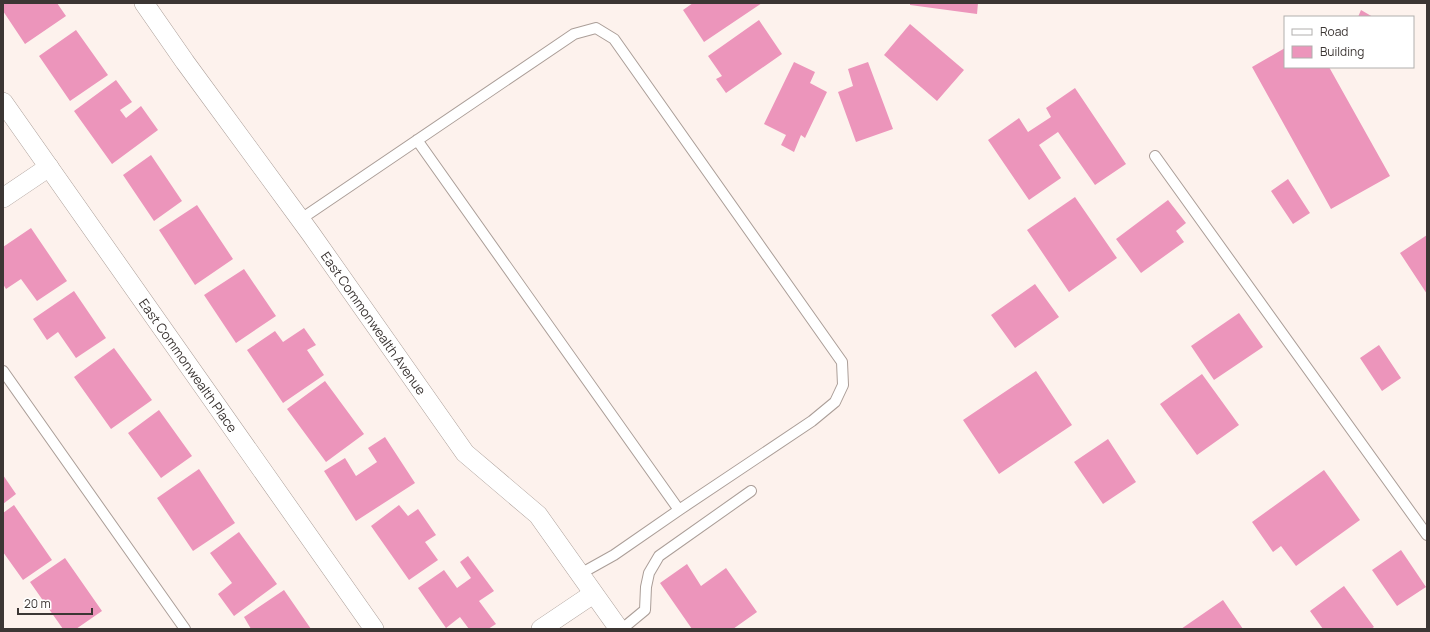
<svg xmlns="http://www.w3.org/2000/svg" width="1430" height="632" font-family="Manrope,sans-serif">
<style>
.building{fill:#ec95bb}
.lines{fill:none;stroke-linecap:round;stroke-linejoin:round}
.service-casing{stroke:#ab9e98;stroke-width:12}
.minor-casing{stroke:#ab9e98;stroke-width:20}
.service{stroke:#fff;stroke-width:10}
.minor{stroke:#fff;stroke-width:19}
.labels{text-anchor:middle;stroke-width:4;stroke-linejoin:round;paint-order:stroke}
.street-label{font-size:13px;fill:#3c3634;stroke:#fff}
</style>
<rect width="100%" height="100%" fill="#fdf2ed"/>
<path class="building" d="M3 3H57L66 16 25 44 3 11Z
M693 3H762L704 42 683 10Z
M910 3H978L977 14 910 5Z
M1361 10 1373 17H1358Z
M759 20 782 54 726 93 716 79 722 76 708 56Z
M910 24 964 70 937 101 884 55Z
M76 30 108 75 70 101 39 56Z
M1285 48V67H1329L1390 176 1331 209 1252 67Z
M794 62 815 72 810 83 827 92 805 138 801 135 794 152 781 145 786 135 764 124Z
M868 62 893 129 856 142 838 92 853 86 848 69Z
M116 80 132 102 120 110 126 118 141 106 158 130 112 164 74 111Z
M1075 88 1126 164 1095 185 1058 132 1039 145 1061 178 1029 200 988 140 1019 118 1028 132 1051 117 1046 108Z
M151 155 182 201 154 221 123 175Z
M1288 179 1310 213 1293 224 1271 191Z
M1075 197 1117 258 1069 292 1027 230Z
M1168 200 1186 223 1176 231 1184 242 1141 273 1116 239Z
M197 205 233 259 195 285 159 230Z
M31 228 67 281 37 301 21 279 6 289 3 284V247Z
M1427 235V294L1400 253Z
M244 269 276 316 236 343 204 295Z
M1035 284 1059 317 1015 348 991 315Z
M74 291 106 338 76 358 58 332 47 340 33 319Z
M1239 313 1263 347 1214 380 1191 346Z
M304 328 316 345 307 350 324 375 283 403 247 350 275 331 283 342Z
M1379 345 1401 378 1382 391 1360 358Z
M114 348 152 400 111 429 74 377Z
M1036 371 1072 425 999 474 963 420Z
M1202 374 1239 425 1197 455 1160 404Z
M325 381 364 434 326 462 287 409Z
M159 410 192 456 161 478 128 433Z
M385 437 415 483 356 521 324 471 345 458 356 476 377 462 368 448Z
M1108 439 1136 482 1103 504 1074 462Z
M199 469 235 523 193 551 157 498Z
M1324 470 1360 520 1296 566 1281 546 1273 552 1252 522Z
M3 475 16 494 3 504Z
M14 505 52 560 23 580 3 552V513Z
M399 505 408 516 418 509 436 535 425 542 438 560 409 580 371 526Z
M239 532 277 584 234 616 218 594 232 583 210 553Z
M1401 550 1426 587 1397 606 1372 570Z
M468 556 494 591 479 601 496 624 488 629H469L460 617 446 628 418 588 444 570 457 588 471 578 460 562Z
M65 558 102 611 76 629H63L30 582Z
M687 564 701 586 726 568 757 612 733 629H692L660 583Z
M1344 586 1374 627 1371 629H1323L1310 611Z
M284 590 311 629H251L244 617Z
M1223 600 1243 629H1181Z"/>
<g class="lines">
<defs>
<path id="service" d="M417 140 679 510
M1155 156 1427 535
M301 219 574 34 596 28 614 39 842 362 843 385 835 402 812 421 679 510 614 555 580 574
M3 371 185 629
M622 629 645 610 646 587 649 573 659 556 751 491"/>
<g id="minor">
<path id="s1" d="M144 3 185 62 311 234 465 453 538 515 619 629"/>
<path id="s2" d="M3 102 374 629"/>
<path d="M3 198 49 167"/>
<path d="M541 629 593 594"/>
</g>
</defs>
<use href="#service" class="service-casing"/>
<use href="#minor" class="minor-casing"/>
<use href="#service" class="service"/>
<use href="#minor" class="minor"/>
</g>
<g class="labels">
<g class="street-label">
<text dy="5" stroke="none"><textPath href="#s1" startOffset="394">East Commonwealth Avenue</textPath></text>
<text dy="5" stroke="none"><textPath href="#s2" startOffset="322">East Commonwealth Place</textPath></text>
</g>
</g>
<rect width="1430" height="632" fill="none" stroke="#3c3634" stroke-width="8"/>
<rect x="1284" y="16" width="130" height="52" fill="#ffffff" stroke="#b1afae"/>
<rect x="1292" y="29" width="20" height="6" fill="#ffffff" stroke="#b1afae"/>
<text x="1320" y="36" font-size="12" fill="#3c3634">Road</text>
<rect x="1292" y="46" width="20" height="12" fill="#ec95bb" stroke="#b1afae"/>
<text x="1320" y="56" font-size="12" fill="#3c3634">Building</text>
<path d="M18 608v6h74v-6" fill="none" stroke="#3c3634" stroke-width="2"/>
<text x="24" y="608" font-size="12" fill="#3c3634" stroke="#ffffff" stroke-width="3" paint-order="stroke">20 m</text>
</svg>
